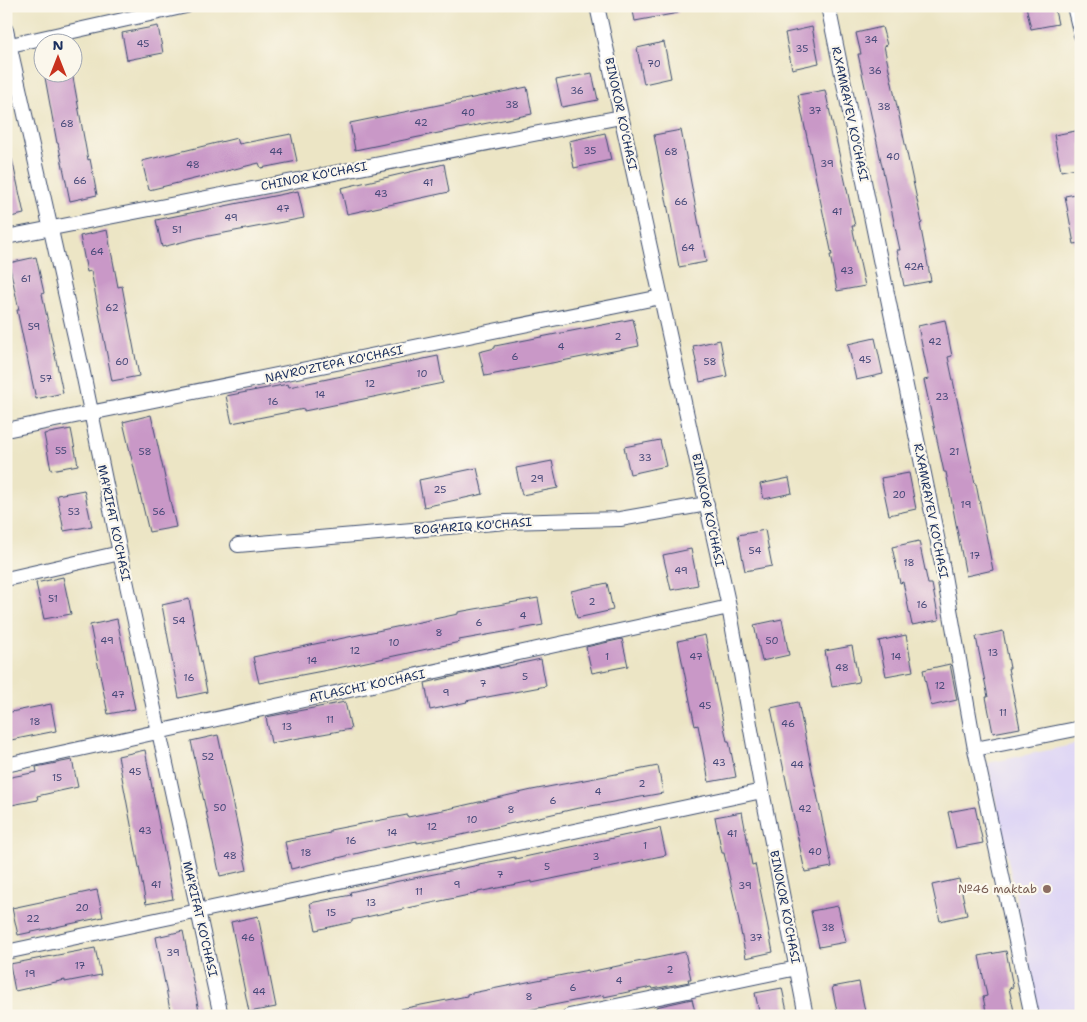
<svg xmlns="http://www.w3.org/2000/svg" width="1087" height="1022" font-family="'Shantell Sans',sans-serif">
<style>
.built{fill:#ded5f5}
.building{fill:#c998c7}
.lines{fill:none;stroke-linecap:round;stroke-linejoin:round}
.minor-casing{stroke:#3a4a6d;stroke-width:16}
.minor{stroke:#fff;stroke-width:14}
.education-dot{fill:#8d6e63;stroke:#fbf7ec;stroke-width:2}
.labels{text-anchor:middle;stroke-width:4.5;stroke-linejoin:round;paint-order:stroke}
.number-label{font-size:10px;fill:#464978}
.street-label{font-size:12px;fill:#1b2f5e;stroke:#fbf7ec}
.education-label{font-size:12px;fill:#785e54;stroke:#fbf7ec;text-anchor:end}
</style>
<rect width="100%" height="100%" fill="#fbf7ec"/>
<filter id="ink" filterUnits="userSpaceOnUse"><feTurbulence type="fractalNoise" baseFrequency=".02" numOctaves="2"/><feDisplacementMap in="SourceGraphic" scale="10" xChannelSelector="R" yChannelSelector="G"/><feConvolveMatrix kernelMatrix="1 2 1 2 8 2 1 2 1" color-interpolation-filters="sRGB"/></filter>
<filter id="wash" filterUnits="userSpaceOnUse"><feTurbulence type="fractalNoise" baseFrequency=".0096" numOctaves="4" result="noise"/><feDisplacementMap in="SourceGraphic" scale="20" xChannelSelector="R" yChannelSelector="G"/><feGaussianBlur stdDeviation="1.12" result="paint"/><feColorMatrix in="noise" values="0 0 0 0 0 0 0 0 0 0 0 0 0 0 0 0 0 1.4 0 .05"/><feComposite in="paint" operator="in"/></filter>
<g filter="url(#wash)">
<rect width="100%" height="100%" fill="#ece5c5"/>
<path class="built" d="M1081 743V1016H1040L988 763Z"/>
<g id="blocks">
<path class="building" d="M632 6H678V13L635 21Z
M1026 6H1054L1058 24 1031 29Z
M158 26 163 53 127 60 122 33Z
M812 27 819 63 792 69 785 33Z
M882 27 887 45 884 46 922 223 920 224 931 281 904 286 897 250H900L858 54H861L856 33Z
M664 42 671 78 644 84 637 48Z
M44 72H72L88 160 90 159 97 195 70 201 58 143H57Z
M592 73 598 100 562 107 556 80Z
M527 87 532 114 355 150 350 123Z
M825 90 855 226H852L865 286 837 291 830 255H832L798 95Z
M681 130 706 262 679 267 654 135Z
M1081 130V167L1061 171 1054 135Z
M605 133 611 160 574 168 569 141Z
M291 134 297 161 261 168 259 163 149 190 142 161 237 138 239 144Z
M12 159 24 214 6 218V160Z
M444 164 449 192 347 214 341 188Z
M298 191 304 218 198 238 162 247 156 220Z
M1081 193V243L1074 244 1065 196Z
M107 230 118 287 122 286 139 376 112 381 91 271 87 272 80 236Z
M36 257 44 293 42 294 63 393 36 399 17 310H19L9 263Z
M633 319 639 346 485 376 479 352 495 348V346Z
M945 320 952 356 948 357 975 484H976L993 570 966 576 946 472H944L924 380 929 379 918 326Z
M875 338 883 374 856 380 848 344Z
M720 340 727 376 700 382 693 346Z
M438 356 443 383 304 411V409L232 423 226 396 288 384 289 387Z
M151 415 176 527 149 532 123 422Z
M71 429 78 465 51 470 44 434Z
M660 440 666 466 630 474 624 447Z
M552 461 558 488 522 495 516 468Z
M477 468 483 494 424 507 419 480Z
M909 473 916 509 889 515 881 478Z
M789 478 792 493 764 499 760 484Z
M84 490 92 526 64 531 57 495Z
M765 530 772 566 745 571 738 535Z
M919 541 928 584H932L939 620 912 625 903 582 900 583 892 547Z
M691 549 698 585 671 590 663 555Z
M63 577 71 614 44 619 36 583Z
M607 583 613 610 577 618 571 591Z
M538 598 543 625 459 640 460 642 333 669 259 683 253 657 458 614V612Z
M189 599 207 692 179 698 162 605Z
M117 619 135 709 108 714 90 625Z
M782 619 789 655 762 661 754 625Z
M1003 631 1010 668H1008L1020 728 993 733 986 697H988L976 637Z
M705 635 727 741H729L736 777 709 782 698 725 695 726 678 641Z
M906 635 913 671 886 676 879 641Z
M622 639 628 666 592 673 586 647Z
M852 646 859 682 832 687 825 651Z
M541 659 546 686 466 701 467 702 430 710 425 683 499 666V668Z
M950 664 957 700 931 706 923 670Z
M345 702 351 729 271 743 266 717Z
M798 702 832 867 805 872 771 708Z
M51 704 56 731 6 741V713Z
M218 735 247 870 220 876 191 741Z
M145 750 173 899 146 904 118 756Z
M72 760 78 787 37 796 38 800 6 806V778L37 772 36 767Z
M658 766 663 793 574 809 457 836 417 843V841L376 849 291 869 285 842 330 833V830L407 815 408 817 448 809 532 790Z
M975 807 983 843 956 848 948 812Z
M742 812 752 865 755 864 773 952 746 958 736 906 724 853H722L715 817Z
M660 828 666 855 532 883V881L478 892V893L352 920V922L316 930 310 903 351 895 350 892 399 881 479 865V864L515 857V859Z
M959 879 967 915 940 921 932 885Z
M97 890 103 917 18 935 12 908Z
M838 906 846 942 819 947 811 911Z
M258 916 276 1007 249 1012 231 922Z
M183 931 190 967 200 1016H171L167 994 156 937Z
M95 948 101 975 65 982V980L15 991 10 964Z
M1006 951 1013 987 1009 988 1015 1016H987L983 997 987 996 979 956Z
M685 952 691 979H688L689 982 653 989 652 987 604 997V995L498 1016H402L401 1009 467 996V994L588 970 589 972Z
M859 982 866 1016H838L832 987Z
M782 988 788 1016H760L755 993Z
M692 999 696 1016H658L656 1007Z"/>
</g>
</g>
<g filter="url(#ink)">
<use href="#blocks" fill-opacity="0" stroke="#3a4a6d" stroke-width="1"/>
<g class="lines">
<defs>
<path id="minor" d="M597 6 729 607 762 791 806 1016
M828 6 938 542 975 749 1032 1016
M1074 6 1081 35
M6 30 82 368 120 553 221 1016
M6 46 186 6
M6 237 621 117
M6 430 661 297
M238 545 506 522 620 519 707 504
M6 579 120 553
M975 749 1081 728
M6 765 729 607
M6 952 762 791
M569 1016 797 968"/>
</defs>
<use href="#minor" class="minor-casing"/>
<use href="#minor" class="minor"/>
</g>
</g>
<circle class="education-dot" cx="1047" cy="889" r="5"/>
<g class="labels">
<g class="number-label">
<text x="871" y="43">34</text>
<text x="143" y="47">45</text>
<text x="802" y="52">35</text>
<text x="654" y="67">70</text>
<text x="875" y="74">36</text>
<text x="577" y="94">36</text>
<text x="512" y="108">38</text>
<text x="884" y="110">38</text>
<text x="815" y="114">37</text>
<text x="468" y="116">40</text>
<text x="421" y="126">42</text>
<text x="67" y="127">68</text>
<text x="590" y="154">35</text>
<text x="276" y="155">44</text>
<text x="671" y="155">68</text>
<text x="893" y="160">40</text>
<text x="827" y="167">39</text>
<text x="193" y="168">48</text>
<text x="80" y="184">66</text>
<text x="428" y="186">41</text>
<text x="381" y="197">43</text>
<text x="681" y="205">66</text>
<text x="283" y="212">47</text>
<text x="837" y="215">41</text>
<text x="231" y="221">49</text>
<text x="177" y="233">51</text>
<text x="688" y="251">64</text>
<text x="97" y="255">64</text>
<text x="914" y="270">42A</text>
<text x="847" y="274">43</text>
<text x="26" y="282">61</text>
<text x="112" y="311">62</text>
<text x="34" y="330">59</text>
<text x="618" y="340">2</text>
<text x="935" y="345">42</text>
<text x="561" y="350">4</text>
<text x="515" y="360">6</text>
<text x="865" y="363">45</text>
<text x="122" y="365">60</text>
<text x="710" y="365">58</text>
<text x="422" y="377">10</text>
<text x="46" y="382">57</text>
<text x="370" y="387">12</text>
<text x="320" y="398">14</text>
<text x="942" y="400">23</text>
<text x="273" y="405">16</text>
<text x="61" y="454">55</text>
<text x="145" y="455">58</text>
<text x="954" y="455">21</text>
<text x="645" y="461">33</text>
<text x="537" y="482">29</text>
<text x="440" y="493">25</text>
<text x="899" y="498">20</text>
<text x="966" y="508">19</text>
<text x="74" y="515">53</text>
<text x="159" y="515">56</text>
<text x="755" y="554">54</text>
<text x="975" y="559">17</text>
<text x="909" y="566">18</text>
<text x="681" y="574">49</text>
<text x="53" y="602">51</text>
<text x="592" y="605">2</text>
<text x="922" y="608">16</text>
<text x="523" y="619">4</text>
<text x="179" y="624">54</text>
<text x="479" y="626">6</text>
<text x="439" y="636">8</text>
<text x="107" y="644">49</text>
<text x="772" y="644">50</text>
<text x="394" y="646">10</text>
<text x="355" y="654">12</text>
<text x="993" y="656">13</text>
<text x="607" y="660">1</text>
<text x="696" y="660">47</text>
<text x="896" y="660">14</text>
<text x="312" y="664">14</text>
<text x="842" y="671">48</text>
<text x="525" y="680">5</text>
<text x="189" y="681">16</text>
<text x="483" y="687">7</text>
<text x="940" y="689">12</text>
<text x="446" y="696">9</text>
<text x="118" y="698">47</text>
<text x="705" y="709">45</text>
<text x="1003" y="716">11</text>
<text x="330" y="723">11</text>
<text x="35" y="725">18</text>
<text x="788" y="727">46</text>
<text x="287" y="730">13</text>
<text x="208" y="760">52</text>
<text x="719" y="766">43</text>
<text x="797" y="768">44</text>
<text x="135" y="775">45</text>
<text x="57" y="781">15</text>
<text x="642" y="787">2</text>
<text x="598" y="795">4</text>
<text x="553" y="804">6</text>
<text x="220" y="811">50</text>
<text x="805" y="812">42</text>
<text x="511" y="813">8</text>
<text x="472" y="823">10</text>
<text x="432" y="830">12</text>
<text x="145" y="834">43</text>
<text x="392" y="836">14</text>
<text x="732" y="837">41</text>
<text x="351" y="844">16</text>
<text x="645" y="849">1</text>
<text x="815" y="855">40</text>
<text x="306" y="856">18</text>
<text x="230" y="859">48</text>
<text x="596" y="860">3</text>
<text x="547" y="870">5</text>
<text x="500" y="878">7</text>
<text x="156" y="888">41</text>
<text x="457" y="888">9</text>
<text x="745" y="889">39</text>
<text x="419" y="895">11</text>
<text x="371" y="906">13</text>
<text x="82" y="911">20</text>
<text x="331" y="916">15</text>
<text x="33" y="922">22</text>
<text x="828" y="931">38</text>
<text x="248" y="941">46</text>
<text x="756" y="941">37</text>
<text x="173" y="956">39</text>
<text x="80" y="969">17</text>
<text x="670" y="973">2</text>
<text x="30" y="977">19</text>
<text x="619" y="984">4</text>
<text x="573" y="991">6</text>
<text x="259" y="995">44</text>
<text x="529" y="1000">8</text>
</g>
<g class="street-label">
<text transform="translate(621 114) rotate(78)" y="4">BINOKOR KO'CHASI</text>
<text transform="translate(850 114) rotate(78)" y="4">R.XAMRAYEV KO'CHASI</text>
<text transform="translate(314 176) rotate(-11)" y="4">CHINOR KO'CHASI</text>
<text transform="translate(334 364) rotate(-12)" y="4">NAVRO'ZTEPA KO'CHASI</text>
<text transform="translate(708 510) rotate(78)" y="4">BINOKOR KO'CHASI</text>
<text transform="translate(931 511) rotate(79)" y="4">R.XAMRAYEV KO'CHASI</text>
<text transform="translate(114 523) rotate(78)" y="4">MA'RIFAT KO'CHASI</text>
<text transform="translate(473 526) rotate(-4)" y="4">BOG'ARIQ KO'CHASI</text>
<text transform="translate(367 686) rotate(-12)" y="4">ATLASCHI KO'CHASI</text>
<text transform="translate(785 907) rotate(79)" y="4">BINOKOR KO'CHASI</text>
<text transform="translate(200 919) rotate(77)" y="4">MA'RIFAT KO'CHASI</text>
</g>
<g class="education-label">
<text x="1037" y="893">№46 maktab</text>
</g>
</g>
<rect width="1087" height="1022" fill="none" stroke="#fbf7ec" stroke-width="25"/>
<g transform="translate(58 58)"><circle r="24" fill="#fbf7ec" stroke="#a1a7b3"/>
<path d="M0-4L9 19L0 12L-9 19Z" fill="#c8321e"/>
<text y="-8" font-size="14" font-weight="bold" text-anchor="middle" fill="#1b2f5e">N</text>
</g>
</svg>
